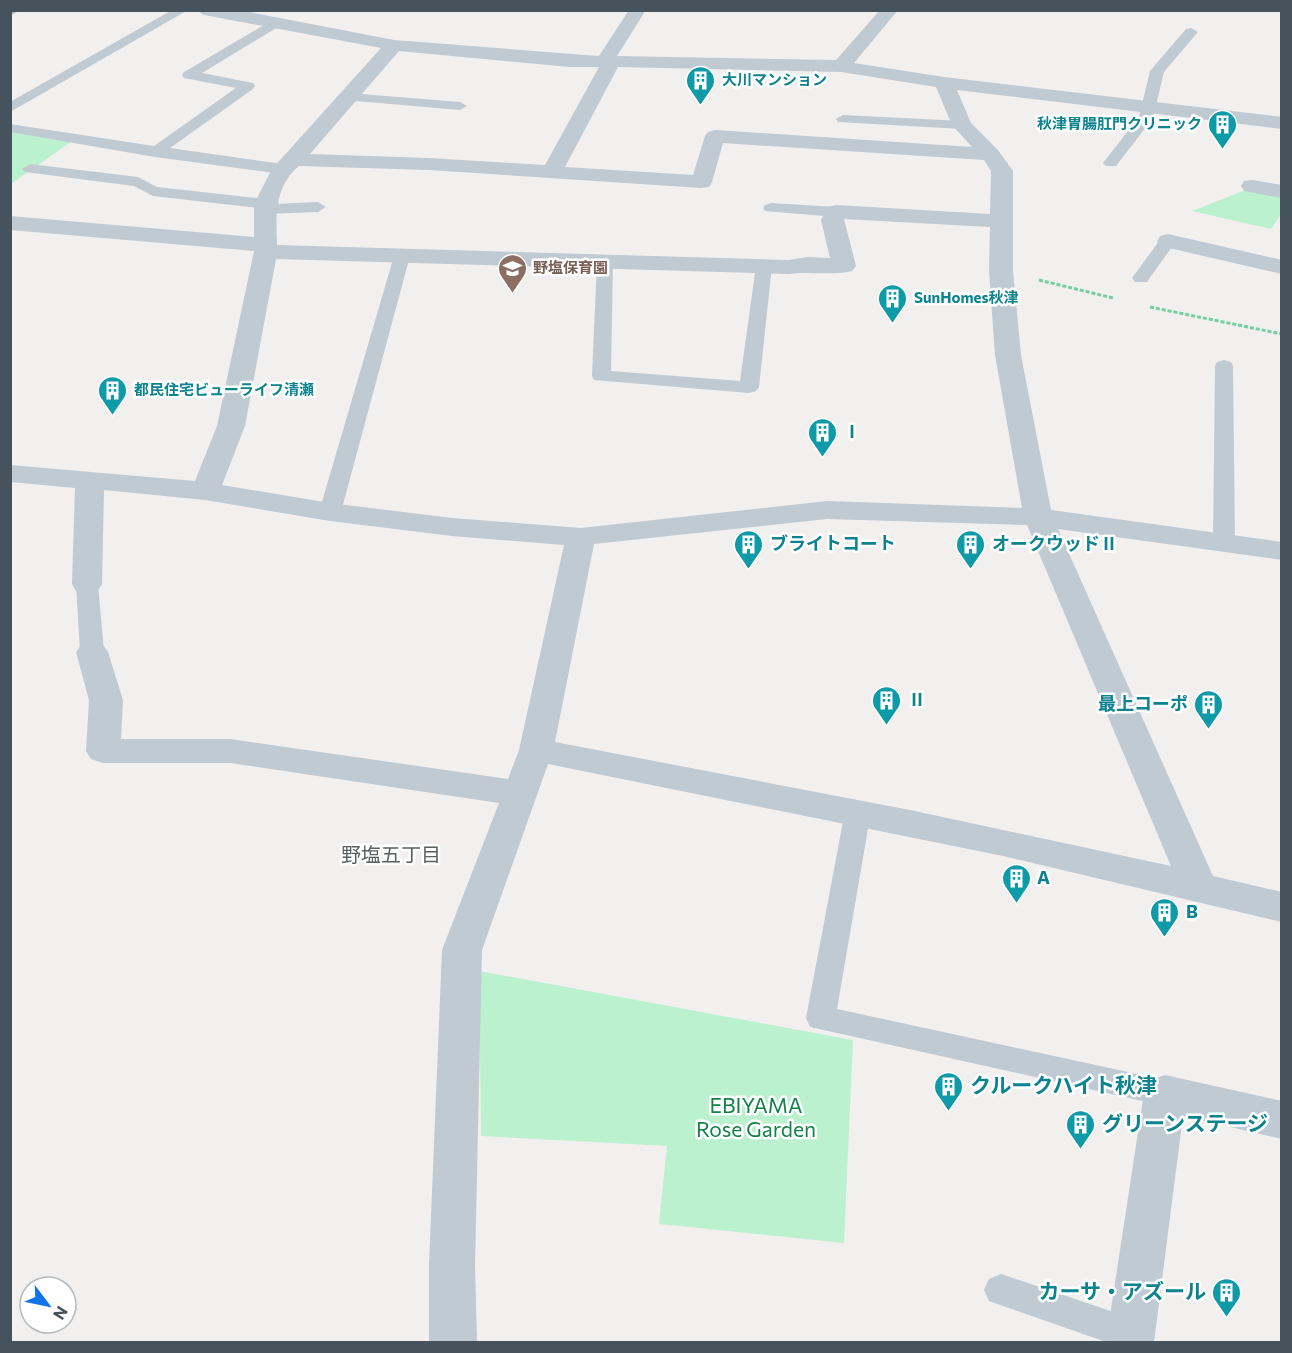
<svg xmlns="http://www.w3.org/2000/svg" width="1292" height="1353" font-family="Commissioner,'Noto Sans JP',sans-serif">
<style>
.green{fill:#bcf1d0}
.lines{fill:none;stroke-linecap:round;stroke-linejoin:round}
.path{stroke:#73d0a1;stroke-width:3;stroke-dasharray:4 2;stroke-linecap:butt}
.lane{fill:#bfcad2;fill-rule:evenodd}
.street{fill:#bfcad2;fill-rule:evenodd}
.primary{fill:#aebfcf;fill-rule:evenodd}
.labels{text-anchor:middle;stroke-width:5;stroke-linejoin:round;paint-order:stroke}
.far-culture-label{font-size:15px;font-weight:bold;fill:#0d838f;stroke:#fff;text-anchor:start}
.far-education-label{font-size:15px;font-weight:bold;fill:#785e54;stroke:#fff;text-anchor:start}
.culture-label{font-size:18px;font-weight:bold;fill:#0d838f;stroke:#fff;text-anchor:start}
.neighbourhood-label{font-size:20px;fill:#5b6064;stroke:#fff}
.near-culture-label{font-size:21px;font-weight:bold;fill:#0d838f;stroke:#fff;text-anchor:start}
.near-park-label{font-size:21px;fill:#138249;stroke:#fff}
</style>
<rect width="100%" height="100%" fill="#f2efef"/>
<path class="green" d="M11 131 75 139 11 184Z
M1248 189 1281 197V214L1271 229 1192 211Z
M479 971 853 1040 844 1243 659 1224 667 1146 481 1136Z"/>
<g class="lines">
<path class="path" d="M1039 280 1113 298
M1150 307 1282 334"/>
<path class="lane" d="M172 10H188L10 112V102Z
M276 18 282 22 281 25 202 73 253 83 255 86 253 89 170 148 283 164 291 169 288 172 283 174 155 157 10 132V124L154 146 236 88 184 78 182 75 184 72Z
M1191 28 1198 32 1164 72 1153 118 1116 166H1106L1103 163 1139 117 1150 71 1186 29Z
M349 93 460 102 467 106 460 110 344 100 342 97 344 94Z
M843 115 962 121 969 125 962 129 838 122 836 119Z
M30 164 138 177 157 187 265 199 273 204 318 202 326 207 318 212 265 214 259 212 258 208 153 196 134 186 25 172 22 169Z
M771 203 836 207 844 212 836 217 765 211 763 208 765 205Z
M1168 236 1176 241 1147 282H1135L1132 278 1135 274 1162 237Z
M402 251 410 256 341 512 337 516 330 518 323 516 319 512 394 256Z
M605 257 611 258 613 262 611 371 740 381 756 266 758 262H770L772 266 759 387 756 391 749 393 594 380 592 376 597 262 599 258Z
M1224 360 1231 362 1233 366 1235 543 1232 548 1224 550 1216 548 1213 543 1215 366 1217 362Z
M87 577 95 579 98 584 104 652 100 657 92 660 84 657 80 652 76 584 79 579Z
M858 802 867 804 871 811 837 1009 1165 1080 1176 1084 1181 1093 1176 1102 1165 1106 810 1027 806 1018 845 811 849 804Z
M1001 1274 1143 1322 1149 1334 1145 1342H1106L989 1301 984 1290 989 1279Z"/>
<path class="street" d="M196 10H239L394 40 599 56 629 10H646L617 56 836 60 880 10H898L854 63 944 77 1282 117V129L957 90 971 123 998 150 1013 171V271L1021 355 1051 510 1282 542V560L1058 529 1213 876 1282 892V922L1003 856 548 764 482 950 475 1265 477 1342H429V1265L442 950 499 803 230 763H103L91 759 86 751 89 700 76 652 81 645 92 642 103 645 108 652 123 700 121 739H230L508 779 519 750 564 545 452 536 330 521 205 500 104 490 102 584 98 591 87 593 76 591 72 584 75 488 10 482V465L195 481 217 426 254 251 10 230V216L254 237V204L272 169 381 48 204 15ZM399 51 570 67H599L545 165 429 158 310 154ZM618 67 841 72 936 87 952 125 972 147 715 130 708 132 705 136 693 175 565 167ZM723 143 984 160 991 171 990 214 836 205 828 207 821 220 830 258 807 257 789 260 277 245C276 216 274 187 299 166L429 170 701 188 709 187 712 182ZM844 219 990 227 989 271 995 355 1022 508 827 501 581 528 452 518 330 503 222 485 245 426 276 259 789 274C810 271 832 276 852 271L856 266ZM827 519 1027 525 1171 866 910 810 555 742 594 544Z
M1252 180 1282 185V198L1244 191 1241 186 1244 181Z
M1168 234 1282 260V274L1160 246 1157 241 1160 236Z
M1165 1075 1282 1101V1139L1183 1116 1154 1342H1106L1144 1093 1150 1080Z"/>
<path class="primary" d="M10 10H20L10 16Z"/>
</g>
<defs>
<symbol id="building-pin" viewBox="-11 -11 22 30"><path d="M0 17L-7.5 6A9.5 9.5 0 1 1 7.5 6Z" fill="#0f9aa8" stroke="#fff"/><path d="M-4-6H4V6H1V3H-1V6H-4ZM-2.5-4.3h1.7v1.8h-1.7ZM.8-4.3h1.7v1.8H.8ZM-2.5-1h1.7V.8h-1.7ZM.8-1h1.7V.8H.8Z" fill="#fff"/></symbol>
<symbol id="school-pin" viewBox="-11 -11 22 30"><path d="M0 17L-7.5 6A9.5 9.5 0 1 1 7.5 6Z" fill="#8d6e63" stroke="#fff"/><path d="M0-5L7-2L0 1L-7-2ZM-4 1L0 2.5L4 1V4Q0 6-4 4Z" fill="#fff"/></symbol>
</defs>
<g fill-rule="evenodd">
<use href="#building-pin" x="684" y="64" width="33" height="45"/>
<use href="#building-pin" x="1206" y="108" width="33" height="45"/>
<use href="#school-pin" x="496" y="252" width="33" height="45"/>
<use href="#building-pin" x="876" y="282" width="33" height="45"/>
<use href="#building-pin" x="96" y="374" width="33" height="45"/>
<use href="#building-pin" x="806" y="416" width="33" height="45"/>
<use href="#building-pin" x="732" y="528" width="33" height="45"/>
<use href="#building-pin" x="954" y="528" width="33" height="45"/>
<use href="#building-pin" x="870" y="684" width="33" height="45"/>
<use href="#building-pin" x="1192" y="688" width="33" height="45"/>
<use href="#building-pin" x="1000" y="862" width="33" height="45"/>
<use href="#building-pin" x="1148" y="896" width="33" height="45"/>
<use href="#building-pin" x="932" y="1070" width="33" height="45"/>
<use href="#building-pin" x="1064" y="1108" width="33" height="45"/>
<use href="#building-pin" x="1210" y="1276" width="33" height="45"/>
</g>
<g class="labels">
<g class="far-culture-label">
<text x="722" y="85">大川マンション</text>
<text x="1202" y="129" text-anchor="end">秋津胃腸肛門クリニック</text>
<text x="914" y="303">SunHomes秋津</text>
<text x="134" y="395">都民住宅ビューライフ清瀬</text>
</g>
<g class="far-education-label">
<text x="533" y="273">野塩保育園</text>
</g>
<g class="culture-label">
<text x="843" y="438">Ⅰ</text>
<text x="770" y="550">ブライトコート</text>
<text x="992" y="550">オークウッドⅡ</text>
<text x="908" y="706">Ⅱ</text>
<text x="1188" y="710" text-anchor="end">最上コーポ</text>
<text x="1037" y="884">A</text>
<text x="1186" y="918">B</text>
</g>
<g class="neighbourhood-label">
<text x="391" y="862">野塩五丁目</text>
</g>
<g class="near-culture-label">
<text x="970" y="1093">クルークハイト秋津</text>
<text x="1102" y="1131">グリーンステージ</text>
<text x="1206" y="1299" text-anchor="end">カーサ・アズール</text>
</g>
<g class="near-park-label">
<text x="756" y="1113">EBIYAMA<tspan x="756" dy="24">Rose Garden</tspan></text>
</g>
</g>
<rect width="1292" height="1353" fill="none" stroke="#46535d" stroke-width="24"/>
<g transform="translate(48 1305) rotate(122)"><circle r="28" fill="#ffffff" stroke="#b5babe" stroke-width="1.5"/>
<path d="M0-4.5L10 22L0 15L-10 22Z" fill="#1273e9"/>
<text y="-9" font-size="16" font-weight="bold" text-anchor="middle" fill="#46535d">N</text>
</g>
</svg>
